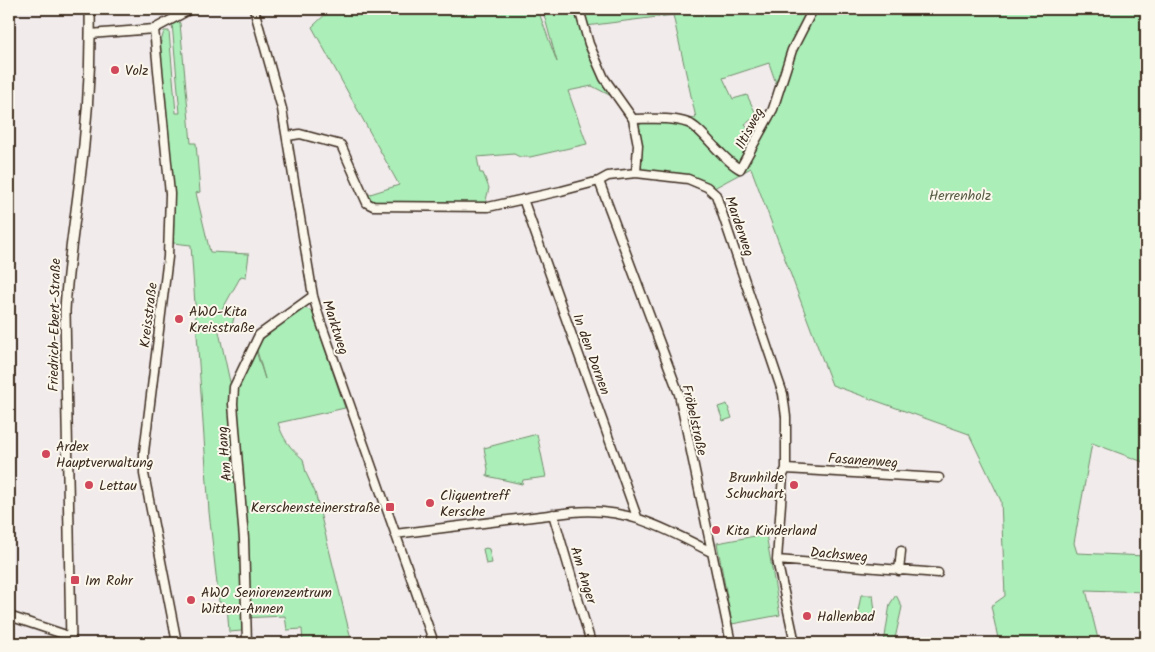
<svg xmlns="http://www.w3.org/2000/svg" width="1155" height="652" font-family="Kalam,sans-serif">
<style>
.green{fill:#abeeb8;stroke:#738c6b;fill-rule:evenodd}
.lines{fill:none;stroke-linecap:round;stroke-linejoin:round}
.minor-casing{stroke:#3b2a1e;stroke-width:11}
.tertiary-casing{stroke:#3b2a1e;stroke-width:12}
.minor{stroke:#fbf7ec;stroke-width:8}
.tertiary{stroke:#fbf7ec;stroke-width:9}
.poi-dot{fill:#d1495b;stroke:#fbf7ec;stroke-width:2}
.labels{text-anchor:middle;stroke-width:4;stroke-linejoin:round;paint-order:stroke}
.poi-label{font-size:14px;fill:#3b2a1e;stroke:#fbf7ec;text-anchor:start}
.street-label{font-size:14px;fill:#3b2a1e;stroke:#fbf7ec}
.park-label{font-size:14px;fill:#575b44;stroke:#fbf7ec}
</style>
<rect width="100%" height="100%" fill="#f1ebec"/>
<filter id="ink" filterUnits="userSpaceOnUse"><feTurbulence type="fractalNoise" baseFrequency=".02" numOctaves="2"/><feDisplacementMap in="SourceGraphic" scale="10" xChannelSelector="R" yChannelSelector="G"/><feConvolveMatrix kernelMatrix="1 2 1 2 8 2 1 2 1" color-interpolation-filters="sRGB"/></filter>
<g filter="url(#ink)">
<path class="green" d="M331 9H577L588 45 617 99 592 86 568 91 587 144 530 157H520L514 154 477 157 480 173H483L489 188 485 204H375L370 202 367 195 399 185 312 27ZM538 10 544 15 557 62Z
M581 9H1146V463L1092 443 1074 543 1077 553 1146 556V592L1086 590 1099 643H999L991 606 1005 596 1001 501 969 434 832 385 751 168 714 188 702 181 641 172 642 144 639 127 642 121 665 122 696 118 673 15 586 26ZM769 63 780 95 756 144 745 124 757 116 747 95 733 99 723 78Z
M177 20 180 23 191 143H196L200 192 196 193 210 252 249 254 246 277 241 276 222 310 235 313 231 330 218 327 230 382 238 384 255 348 265 379 256 347 268 333 305 308 312 311 345 408 278 423C283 439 290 448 303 459L306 473 315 492 352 643H303L302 629 287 630 285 616 242 618V631L229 632 227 604 219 602 209 512 191 245 173 243 168 133 159 49 164 31H169L176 113H180L172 23Z
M727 404 732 418 723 421 718 407Z
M537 434 546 477 523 480 522 484 487 476 488 469 484 448Z
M766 534 780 615 732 624 717 543Z
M486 548 489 549 492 563 486 564 483 549Z
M861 595H873L875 611 873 622H864L857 617Z
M896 595 902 607 894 643H884L890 604Z"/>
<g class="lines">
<defs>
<path id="minor" d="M254 9 282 109 313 296 320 320 434 643
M579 9 589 44 604 78 633 119 638 145 636 173
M154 29 170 194 168 257 144 452V474L177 643
M90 34 154 29 191 9
M633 119C650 119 671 117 688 123 701 127 722 160 740 169L773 109 792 50 813 9
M288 136 300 134 341 145 367 203 373 206 488 207 561 191 599 181 608 176 636 173 688 179 707 187 716 195 783 394 786 417V469L783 475 777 560 795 643
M599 181 679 394 731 643
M523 199 637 517
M786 469 939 478
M553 514 591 643
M395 534 573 512C627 507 664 528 711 552
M777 560 938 573
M899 571 901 551
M9 616 63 634 73 642
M247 643 244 539 233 404 234 387 259 335 313 296"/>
<path id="tertiary" d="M71 643 65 311C67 269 74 229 79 187 87 128 91 68 90 9"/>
</defs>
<use href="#minor" class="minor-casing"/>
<use href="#tertiary" class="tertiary-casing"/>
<use href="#minor" class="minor"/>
<use href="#tertiary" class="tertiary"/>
</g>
</g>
<g class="poi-dot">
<circle cx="115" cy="70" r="5"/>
<circle cx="179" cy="319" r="5"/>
<circle cx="46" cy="454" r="5"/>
<circle cx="89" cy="485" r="5"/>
<circle cx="794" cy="485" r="5"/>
<circle cx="430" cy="503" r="5"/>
<rect x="385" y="502" width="10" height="10" rx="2.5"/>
<circle cx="716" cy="530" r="5"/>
<rect x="70" y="575" width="10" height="10" rx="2.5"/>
<circle cx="191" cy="600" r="5"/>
<circle cx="807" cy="616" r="5"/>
</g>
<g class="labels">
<g class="poi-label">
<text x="125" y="75">Volz</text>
<text x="189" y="316">AWO-Kita<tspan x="189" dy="16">Kreisstraße</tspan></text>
<text x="56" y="451">Ardex<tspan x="56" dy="16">Hauptverwaltung</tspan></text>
<text x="784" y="482" text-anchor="end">Brunhilde<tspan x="784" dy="16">Schuchart</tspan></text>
<text x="99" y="490">Lettau</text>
<text x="440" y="500">Cliquentreff<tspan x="440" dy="16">Kersche</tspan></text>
<text x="380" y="512" text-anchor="end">Kerschensteinerstraße</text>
<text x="726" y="535">Kita Kinderland</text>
<text x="85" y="585">Im Rohr</text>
<text x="201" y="597">AWO Seniorenzentrum<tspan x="201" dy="16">Witten-Annen</tspan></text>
<text x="817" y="621">Hallenbad</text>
</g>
<g class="street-label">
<text transform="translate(749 128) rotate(-62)" y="5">Iltisweg</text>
<text transform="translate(740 226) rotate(71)" y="5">Marderweg</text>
<text transform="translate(148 315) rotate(-83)" y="5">Kreisstraße</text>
<text transform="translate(54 325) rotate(-89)" y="5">Friedrich-Ebert-Straße</text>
<text transform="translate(336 327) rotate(72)" y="5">Marktweg</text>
<text transform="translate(592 354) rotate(70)" y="5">In den Dornen</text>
<text transform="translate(695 420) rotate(77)" y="5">Fröbelstraße</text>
<text transform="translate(224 454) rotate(-95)" y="5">Am Hang</text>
<text transform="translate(863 460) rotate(4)" y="5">Fasanenweg</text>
<text transform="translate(839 554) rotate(5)" y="5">Dachsweg</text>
<text transform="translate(584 575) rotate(73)" y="5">Am Anger</text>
</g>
<g class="park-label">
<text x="960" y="200">Herrenholz</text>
</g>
</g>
<rect width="1155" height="652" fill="none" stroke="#fbf7ec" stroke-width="30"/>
<rect x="15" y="15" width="1125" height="622" fill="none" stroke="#3b2a1e" stroke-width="2" filter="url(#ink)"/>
</svg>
